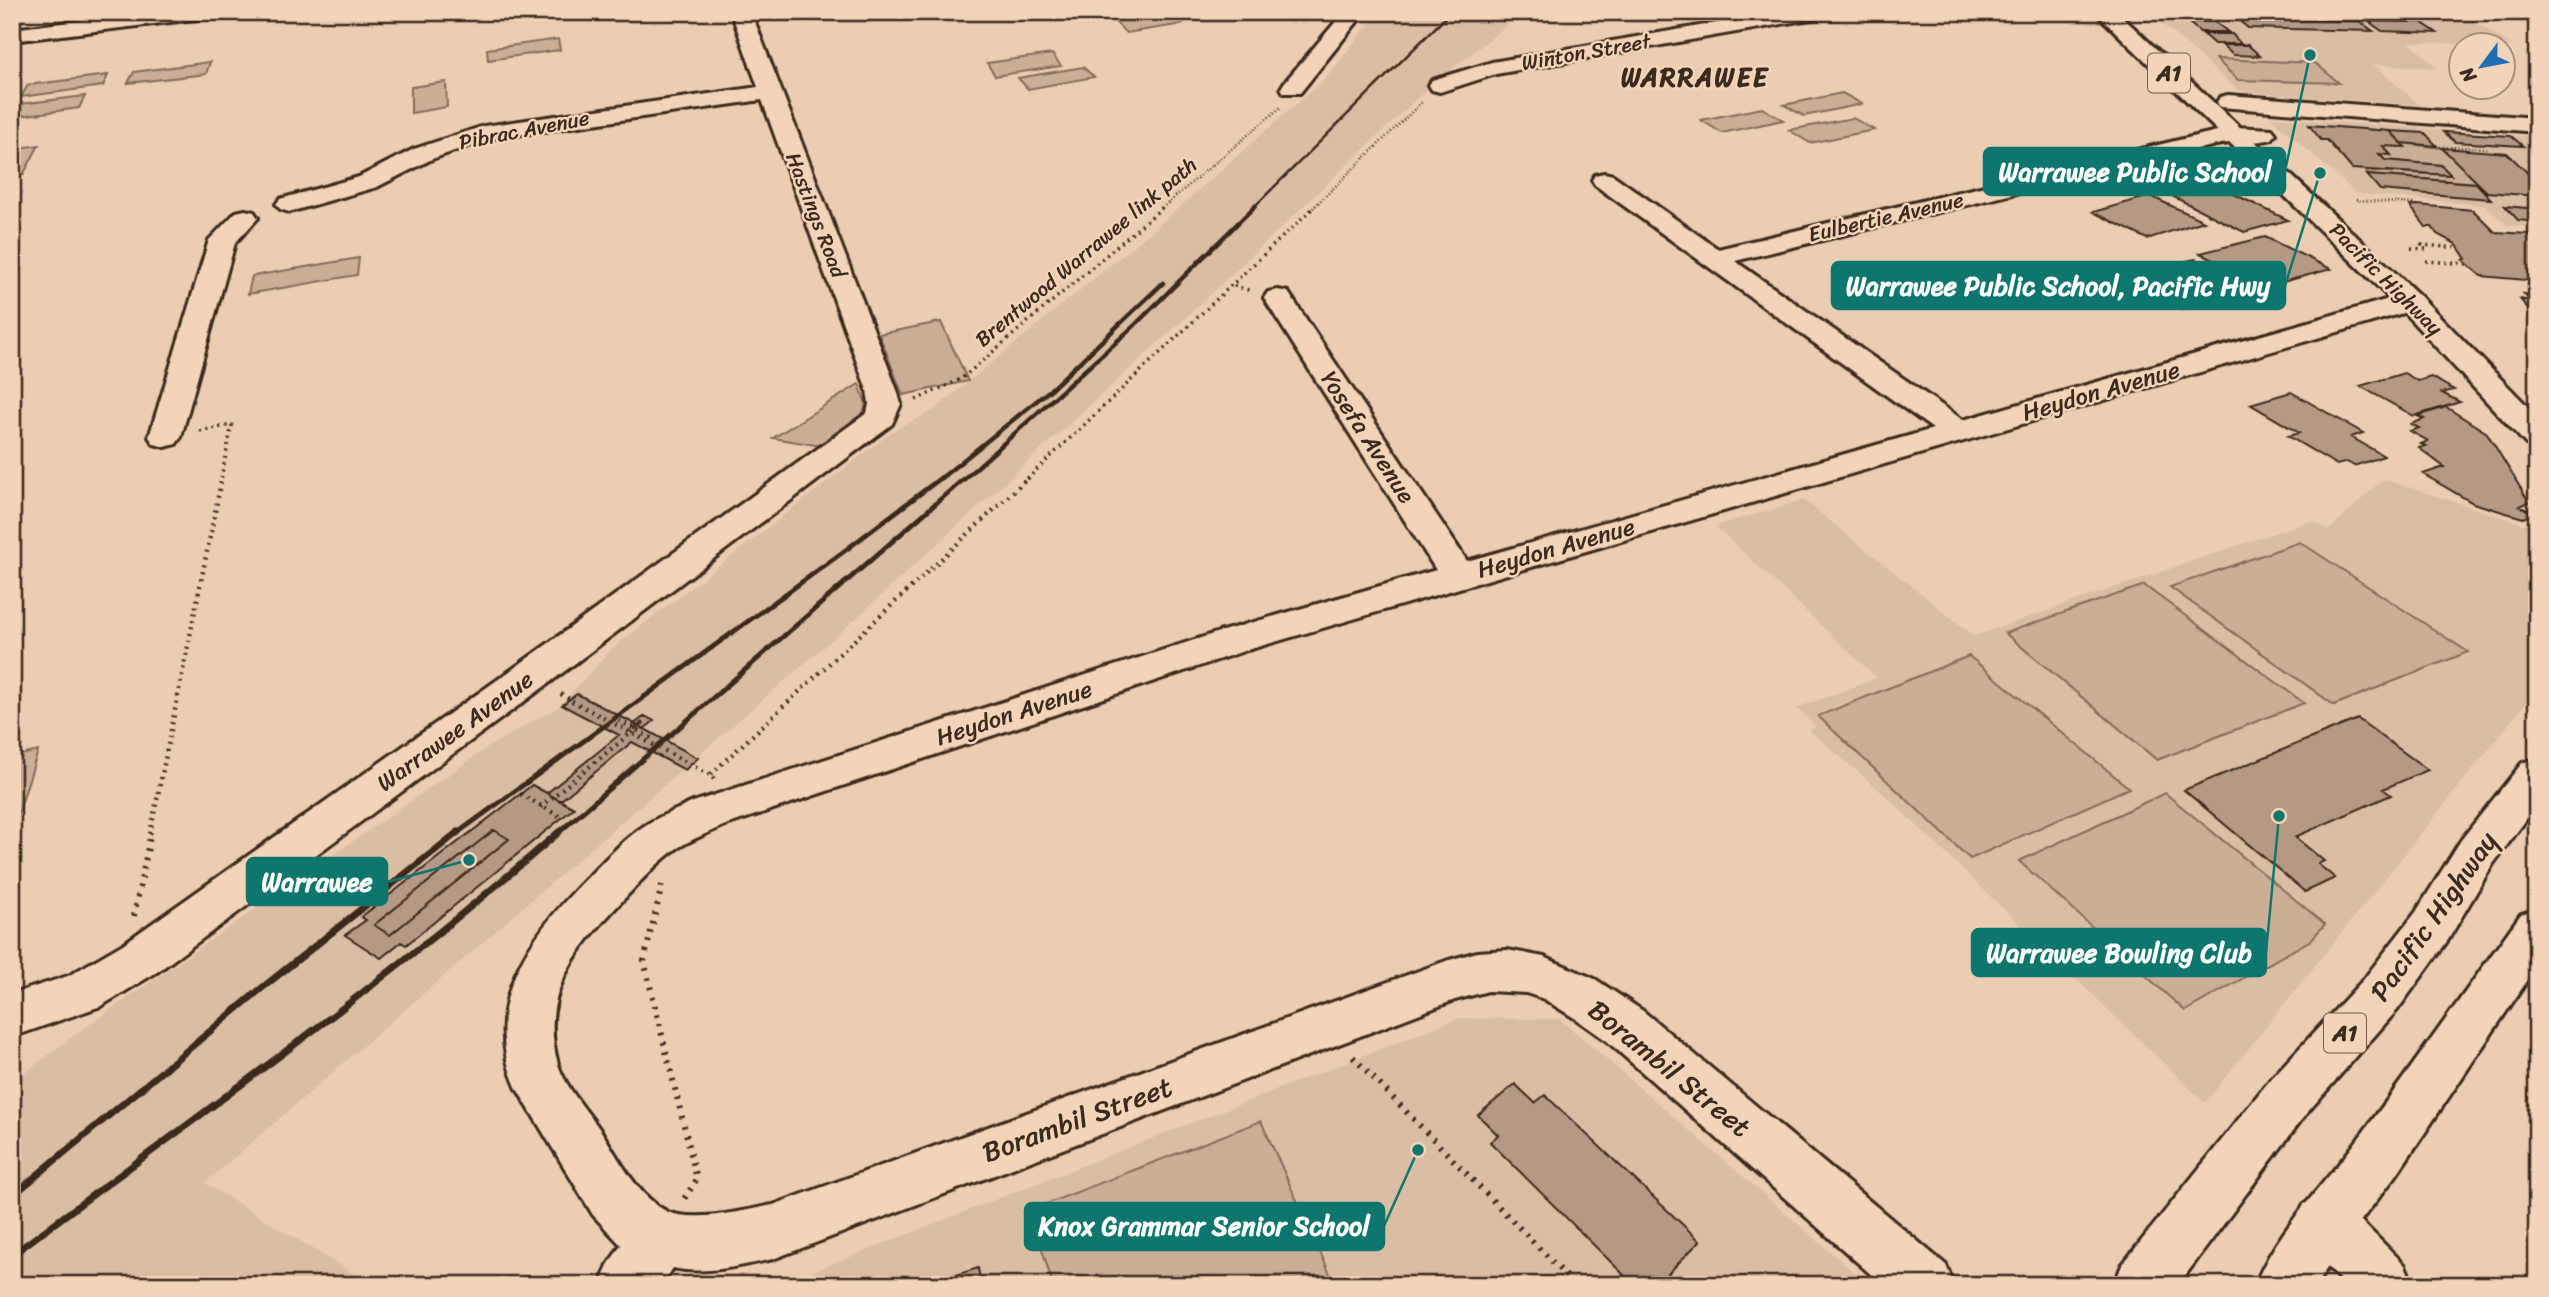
<svg xmlns="http://www.w3.org/2000/svg" width="2549" height="1297" font-family="Sriracha,sans-serif">
<style>
.built{fill:#dabea4}
.green{fill:#caaf97;stroke:#826c5a;stroke-width:2}
.building{fill:#b49a84;stroke:#3b2a1e;stroke-width:2}
.lines{fill:none;stroke-linecap:round;stroke-linejoin:round}
.minor-casing{stroke:#3b2a1e;stroke-width:6}
.highway-casing{stroke:#3b2a1e;stroke-width:6}
.path-far3{stroke:#3b2a1e;stroke-width:2.5;stroke-dasharray:1 2.5;stroke-linecap:butt}
.path-far2{stroke:#3b2a1e;stroke-width:3.5;stroke-dasharray:2 4.5;stroke-linecap:butt}
.path-far1{stroke:#3b2a1e;stroke-width:4.5;stroke-dasharray:2 5;stroke-linecap:butt}
.path{stroke:#3b2a1e;stroke-width:6;stroke-dasharray:2.5 7;stroke-linecap:butt}
.minor{fill:#f2d4b8;fill-rule:evenodd}
.highway{fill:#f2d4b8;fill-rule:evenodd}
.rail-far3{stroke:#3b2a1e;stroke-width:2.5}
.rail-far2{stroke:#3b2a1e;stroke-width:4.5}
.rail-far1{stroke:#3b2a1e;stroke-width:5}
.rail{stroke:#3b2a1e;stroke-width:7}
.path-bridge{stroke:#3b2a1e;stroke-width:4.5;stroke-dasharray:2 5;stroke-linecap:butt}
.labels{text-anchor:middle;stroke-width:5;stroke-linejoin:round;paint-order:stroke}
.far-street-label{font-size:21px;fill:#3b2a1e;stroke:#f2d4b8}
.shield{fill:#f2d4b8;stroke:#725d4c;stroke-width:2}
.shield-label{font-size:23px;font-weight:bold;fill:#3b2a1e}
.street-label{font-size:24px;fill:#3b2a1e;stroke:#f2d4b8}
.far-district-label{font-size:26px;font-weight:bold;letter-spacing:2px;fill:#3b2a1e;stroke:#f2d4b8}
.near-street-label{font-size:28px;fill:#3b2a1e;stroke:#f2d4b8}
.leader{fill:none;stroke:#0f766e;stroke-width:2.5}
.callout-dot{fill:#0f766e;stroke:#f2d4b8;stroke-width:2.5}
.callout{fill:#0f766e;stroke:#0f766e;stroke-width:2.5}
.callout-label{font-size:26px;text-anchor:middle;font-weight:bold;fill:#fff}
</style>
<rect width="100%" height="100%" fill="#ebcdb2"/>
<filter id="ink" filterUnits="userSpaceOnUse"><feTurbulence type="fractalNoise" baseFrequency=".0143" numOctaves="2"/><feDisplacementMap in="SourceGraphic" scale="14" xChannelSelector="R" yChannelSelector="G"/><feConvolveMatrix kernelMatrix="1 2 1 2 8 2 1 2 1" color-interpolation-filters="sRGB"/></filter>
<g filter="url(#ink)">
<path class="built" d="M1378 12H1516L1507 25 1423 93 1178 325 842 631 205 1183 372 1285H12V1082L83 1029 491 745 558 707 614 647 893 431 934 410 1158 226 1328 76Z
M2149 12H2460L2513 46 2409 42 2438 68 2373 64 2420 105 2246 92 2236 89Z
M2270 117 2537 137V228L2507 225 2484 205 2357 194Z
M2383 479 2537 528V689L2205 1103 1885 795 1809 730 1816 727 1797 708 1877 678 1715 526 1804 500 1974 636 2312 520 2329 530Z
M1459 1018 1560 1019 1869 1285H778Z"/>
<path class="green" d="M1171 12 1183 24 1126 33 1114 21Z
M558 39 560 50 488 60 487 49Z
M1052 54 1061 66 995 76 987 63Z
M2216 59 2315 63 2339 83 2238 80Z
M210 62 206 74 128 83 134 72Z
M1083 67 1094 77 1028 89 1018 78Z
M108 75 103 86 21 97 28 85Z
M446 82 447 107 411 113V87Z
M1842 93 1862 104 1804 116 1784 105Z
M85 96 79 108 12 117V105Z
M1762 108 1783 120 1722 133 1701 120Z
M1853 118 1874 130 1810 143 1789 130Z
M2402 143 2442 148 2479 183 2369 175 2366 171 2450 175 2441 165 2385 160 2379 154 2383 146 2403 147Z
M39 145 23 175 12 177V149Z
M359 258 357 275 248 294 252 276Z
M941 322 968 381 903 395 879 334Z
M859 384 866 404 862 416 821 446 773 438Z
M2300 542 2468 652 2334 705 2170 587Z
M2145 585V586L2304 703 2157 760 2005 633Z
M1969 656 2129 788 1970 859 1818 716Z
M38 751 18 814 12 815V757Z
M2165 793 2325 924 2311 940 2185 1011 2019 861Z
M1261 1121 1335 1285H1053L1030 1210Z"/>
<path class="building" d="M2242 12H2295L2302 17 2247 16Z
M2390 12H2439L2441 14 2405 16Z
M2236 18 2359 21 2373 31 2248 28Z
M2368 21 2421 22 2437 33 2382 31Z
M2188 22H2215L2228 32H2200Z
M2203 34H2232L2241 44H2214Z
M2222 45H2248L2260 56 2233 55Z
M2309 125 2390 131 2405 147 2383 146 2391 155 2379 154 2385 160 2441 165 2451 175 2352 169 2327 140H2321Z
M2390 131 2425 133 2437 146 2402 143Z
M2444 132 2511 136 2523 146 2455 142Z
M2442 148 2507 153 2537 182V196L2487 192Z
M2367 175 2476 183 2491 199 2380 190Z
M2211 183 2288 220 2244 232 2168 194Z
M2150 196 2204 221 2147 239 2093 212Z
M2417 205 2473 210 2495 232 2528 234 2537 241V281L2481 276 2463 260 2466 259 2456 244 2437 234 2432 227H2426L2410 206Z
M2505 206 2537 209V222L2518 220Z
M2265 237 2331 269 2264 287 2200 253Z
M2195 259 2254 291 2183 309 2125 276Z
M2524 294 2537 296V319L2520 299 2530 301Z
M2404 373 2418 381 2431 377 2454 390 2442 393 2460 402 2414 416 2360 386Z
M2291 392 2363 433 2351 437 2384 456 2354 466 2347 462 2337 465 2288 436 2299 433 2250 404Z
M2446 407 2487 433 2529 502 2520 506 2535 514 2523 518 2473 503 2423 474 2444 467 2419 448 2426 446 2421 444 2428 441 2410 431 2419 428 2411 424 2424 419 2417 416Z
M577 694 639 726 698 758 685 770 632 742 560 801 547 793 619 735 562 705Z
M645 716 654 721 644 729 634 724Z
M2358 719 2428 770 2383 789 2391 795 2295 837 2324 861 2318 864 2335 878 2305 892 2184 790Z
M532 785 574 808 406 945 401 942 381 958 345 935 366 920 361 917Z
M494 830 509 839 390 935 374 925Z
M1515 1084 1535 1103 1545 1095 1700 1241 1657 1285H1634L1490 1142 1498 1135 1478 1115Z
M978 1268 981 1285H925Z"/>
<g class="lines">
<defs>
<path id="minor" d="M152 12H214L204 18 12 41V29Z
M731 12H751L897 390 901 404 892 424 545 686 157 972 101 1006 12 1037V994L68 976 123 944 517 666 867 413 869 404 867 390 762 100 488 139 432 159 377 187 289 212 280 209 276 204 280 199 359 177 414 149 484 126 758 87Z
M1344 12H1365L1300 93H1284L1281 88 1284 83Z
M1780 12H1826L1816 18 1496 74 1440 92 1432 90 1429 85 1432 80 1492 62Z
M2228 95 2537 118V132L2220 107 2217 102 2220 97Z
M2234 127 2272 129 2276 134 2272 139C2254 144 2235 141 2216 145L1735 261 1963 420 2410 293 2420 296 2424 302 2420 308 1247 650 723 826C708 833 690 840 676 849 655 864 639 883 622 901 577 949 538 993 558 1064 565 1087 587 1111 601 1131 618 1157 638 1198 668 1212 695 1223 745 1210 773 1205L1446 961 1477 952 1507 950 1544 957 1595 979 1643 1011 1946 1265 1954 1285H1883L1607 1041 1576 1019 1544 999 1526 993 1488 991 1455 1000 773 1259C740 1266 706 1275 673 1268L662 1285H600L608 1265 621 1245 593 1215 517 1089C478 1004 530 935 589 876 606 859 623 840 644 826 659 816 677 810 693 802L1219 632 1436 570 1264 298 1268 292 1278 290 1288 292 1467 561 1933 429 1595 185 1592 180 1595 175 1604 173 1613 175 1718 249Z
M245 210 254 212 258 218 235 243 181 437 176 444 165 447 154 444 149 437 209 240 236 212Z
M2324 1196 2344 1204 2405 1265 2413 1285H2345L2304 1242 2296 1223 2304 1204Z"/>
<path id="highway" d="M2095 12H2117L2420 296 2537 416V447L2526 444 2400 308Z
M2537 758V805L2493 864 2448 940 2398 1009 2305 1115 2178 1285H2114L2122 1265 2269 1081 2364 979 2416 912 2461 840 2522 763Z
M2537 909V966L2395 1177 2344 1242 2316 1285H2255C2278 1228 2323 1187 2359 1138 2414 1065 2467 989 2521 914Z"/>
</defs>
<use href="#minor" class="minor-casing"/>
<use href="#highway" class="highway-casing"/>
<path class="path-far3" d="M2440 147 2487 148
M2356 200 2414 204
M1162 208 1282 106
M1313 208 1422 102"/>
<path class="path-far2" d="M2411 248 2426 249 2422 245 2459 248
M2426 261 2468 264
M1234 286 1252 291
M916 400 961 379 1164 206
M200 431 232 425 221 479
M1027 479 1315 206"/>
<path class="path-far1" d="M561 694 572 701
M619 720 654 740
M634 729 644 722
M714 779 710 775 1029 477
M521 794 562 818
M540 807 631 733
M150 834 222 477"/>
<path class="path" d="M662 885 644 961 697 1179 684 1199
M134 916 151 832
M1353 1057 1575 1285"/>
<use href="#minor" class="minor"/>
<use href="#highway" class="highway"/>
<path class="rail-far3" d="M1253 208 1451 12"/>
<path class="rail-far2" d="M940 479 1050 390 1163 283
M964 479 1134 326 1255 206"/>
<path class="rail-far1" d="M456 834 843 552 942 477
M557 834 966 477"/>
<path class="rail" d="M12 1196 262 988 458 832
M12 1255C196 1117 386 983 559 832"/>
<path class="path-bridge" d="M572 701 710 775
M631 733 644 722"/>
</g>
</g>
<g class="labels">
<g class="far-street-label">
<text transform="translate(1586 52) rotate(-10)" y="7">Winton Street</text>
<text transform="translate(524 130) rotate(-11)" y="7">Pibrac Avenue</text>
<text transform="translate(816 215) rotate(69)" y="7">Hastings Road</text>
<text transform="translate(1886 217) rotate(-13)" y="7">Eulbertie Avenue</text>
<text transform="translate(1086 252) rotate(-40)" y="7">Brentwood Warrawee link path</text>
<text transform="translate(2386 279) rotate(45)" y="7">Pacific Highway</text>
</g>
<g class="shield">
<rect x="2148" y="53.5" width="42" height="39" rx="5"/>
<rect x="2324" y="1013.5" width="42" height="39" rx="5"/>
</g>
<g class="shield-label">
<text x="2169" y="81">A1</text>
<text x="2345" y="1041">A1</text>
</g>
<g class="street-label">
<text transform="translate(2101 391) rotate(-16)" y="8">Heydon Avenue</text>
<text transform="translate(1368 437) rotate(57)" y="8">Yosefa Avenue</text>
<text transform="translate(1556 548) rotate(-16)" y="8">Heydon Avenue</text>
<text transform="translate(1014 713) rotate(-18)" y="8">Heydon Avenue</text>
<text transform="translate(455 731) rotate(-36)" y="8">Warrawee Avenue</text>
</g>
<g class="far-district-label">
<text x="1695" y="86">WARRAWEE</text>
</g>
<g class="near-street-label">
<text transform="translate(2433 916) rotate(-55)" y="10">Pacific Highway</text>
<text transform="translate(1670 1068) rotate(39)" y="10">Borambil Street</text>
<text transform="translate(1077 1119) rotate(-20)" y="10">Borambil Street</text>
</g>
</g>
<path class="leader" d="M2310 55L2285 171M2320 173L2285 286M469 860L387 882M2279 816L2266 953M1418 1150L1384 1226"/>
<g class="callout-dot">
<circle cx="2310" cy="55" r="7"/>
<circle cx="2320" cy="173" r="7"/>
<circle cx="469" cy="860" r="7"/>
<circle cx="2279" cy="816" r="7"/>
<circle cx="1418" cy="1150" r="7"/>
</g>
<g class="callout">
<rect x="1984" y="148" width="301" height="47" rx="7"/>
<rect x="1832" y="262" width="453" height="47" rx="7"/>
<rect x="247" y="858" width="140" height="47" rx="7"/>
<rect x="1972" y="929" width="294" height="47" rx="7"/>
<rect x="1025" y="1203" width="359" height="47" rx="7"/>
</g>
<g class="callout-label">
<text x="2135" y="181">Warrawee Public School</text>
<text x="2058" y="295">Warrawee Public School, Pacific Hwy</text>
<text x="317" y="891">Warrawee</text>
<text x="2119" y="962">Warrawee Bowling Club</text>
<text x="1204" y="1235">Knox Grammar Senior School</text>
</g>
<rect width="2549" height="1297" fill="none" stroke="#f2d4b8" stroke-width="42"/>
<rect x="21" y="21" width="2507" height="1255" fill="none" stroke="#3b2a1e" stroke-width="2.5" filter="url(#ink)"/>
<g transform="translate(2482 66) rotate(238)"><circle r="33" fill="#f2d4b8" stroke="#a9907a" stroke-width="2"/>
<path d="M0-5L12 26L0 18L-12 26Z" fill="#1f6fb2"/>
<text y="-10" font-size="19" font-weight="bold" text-anchor="middle" fill="#3b2a1e">N</text>
</g>
</svg>
